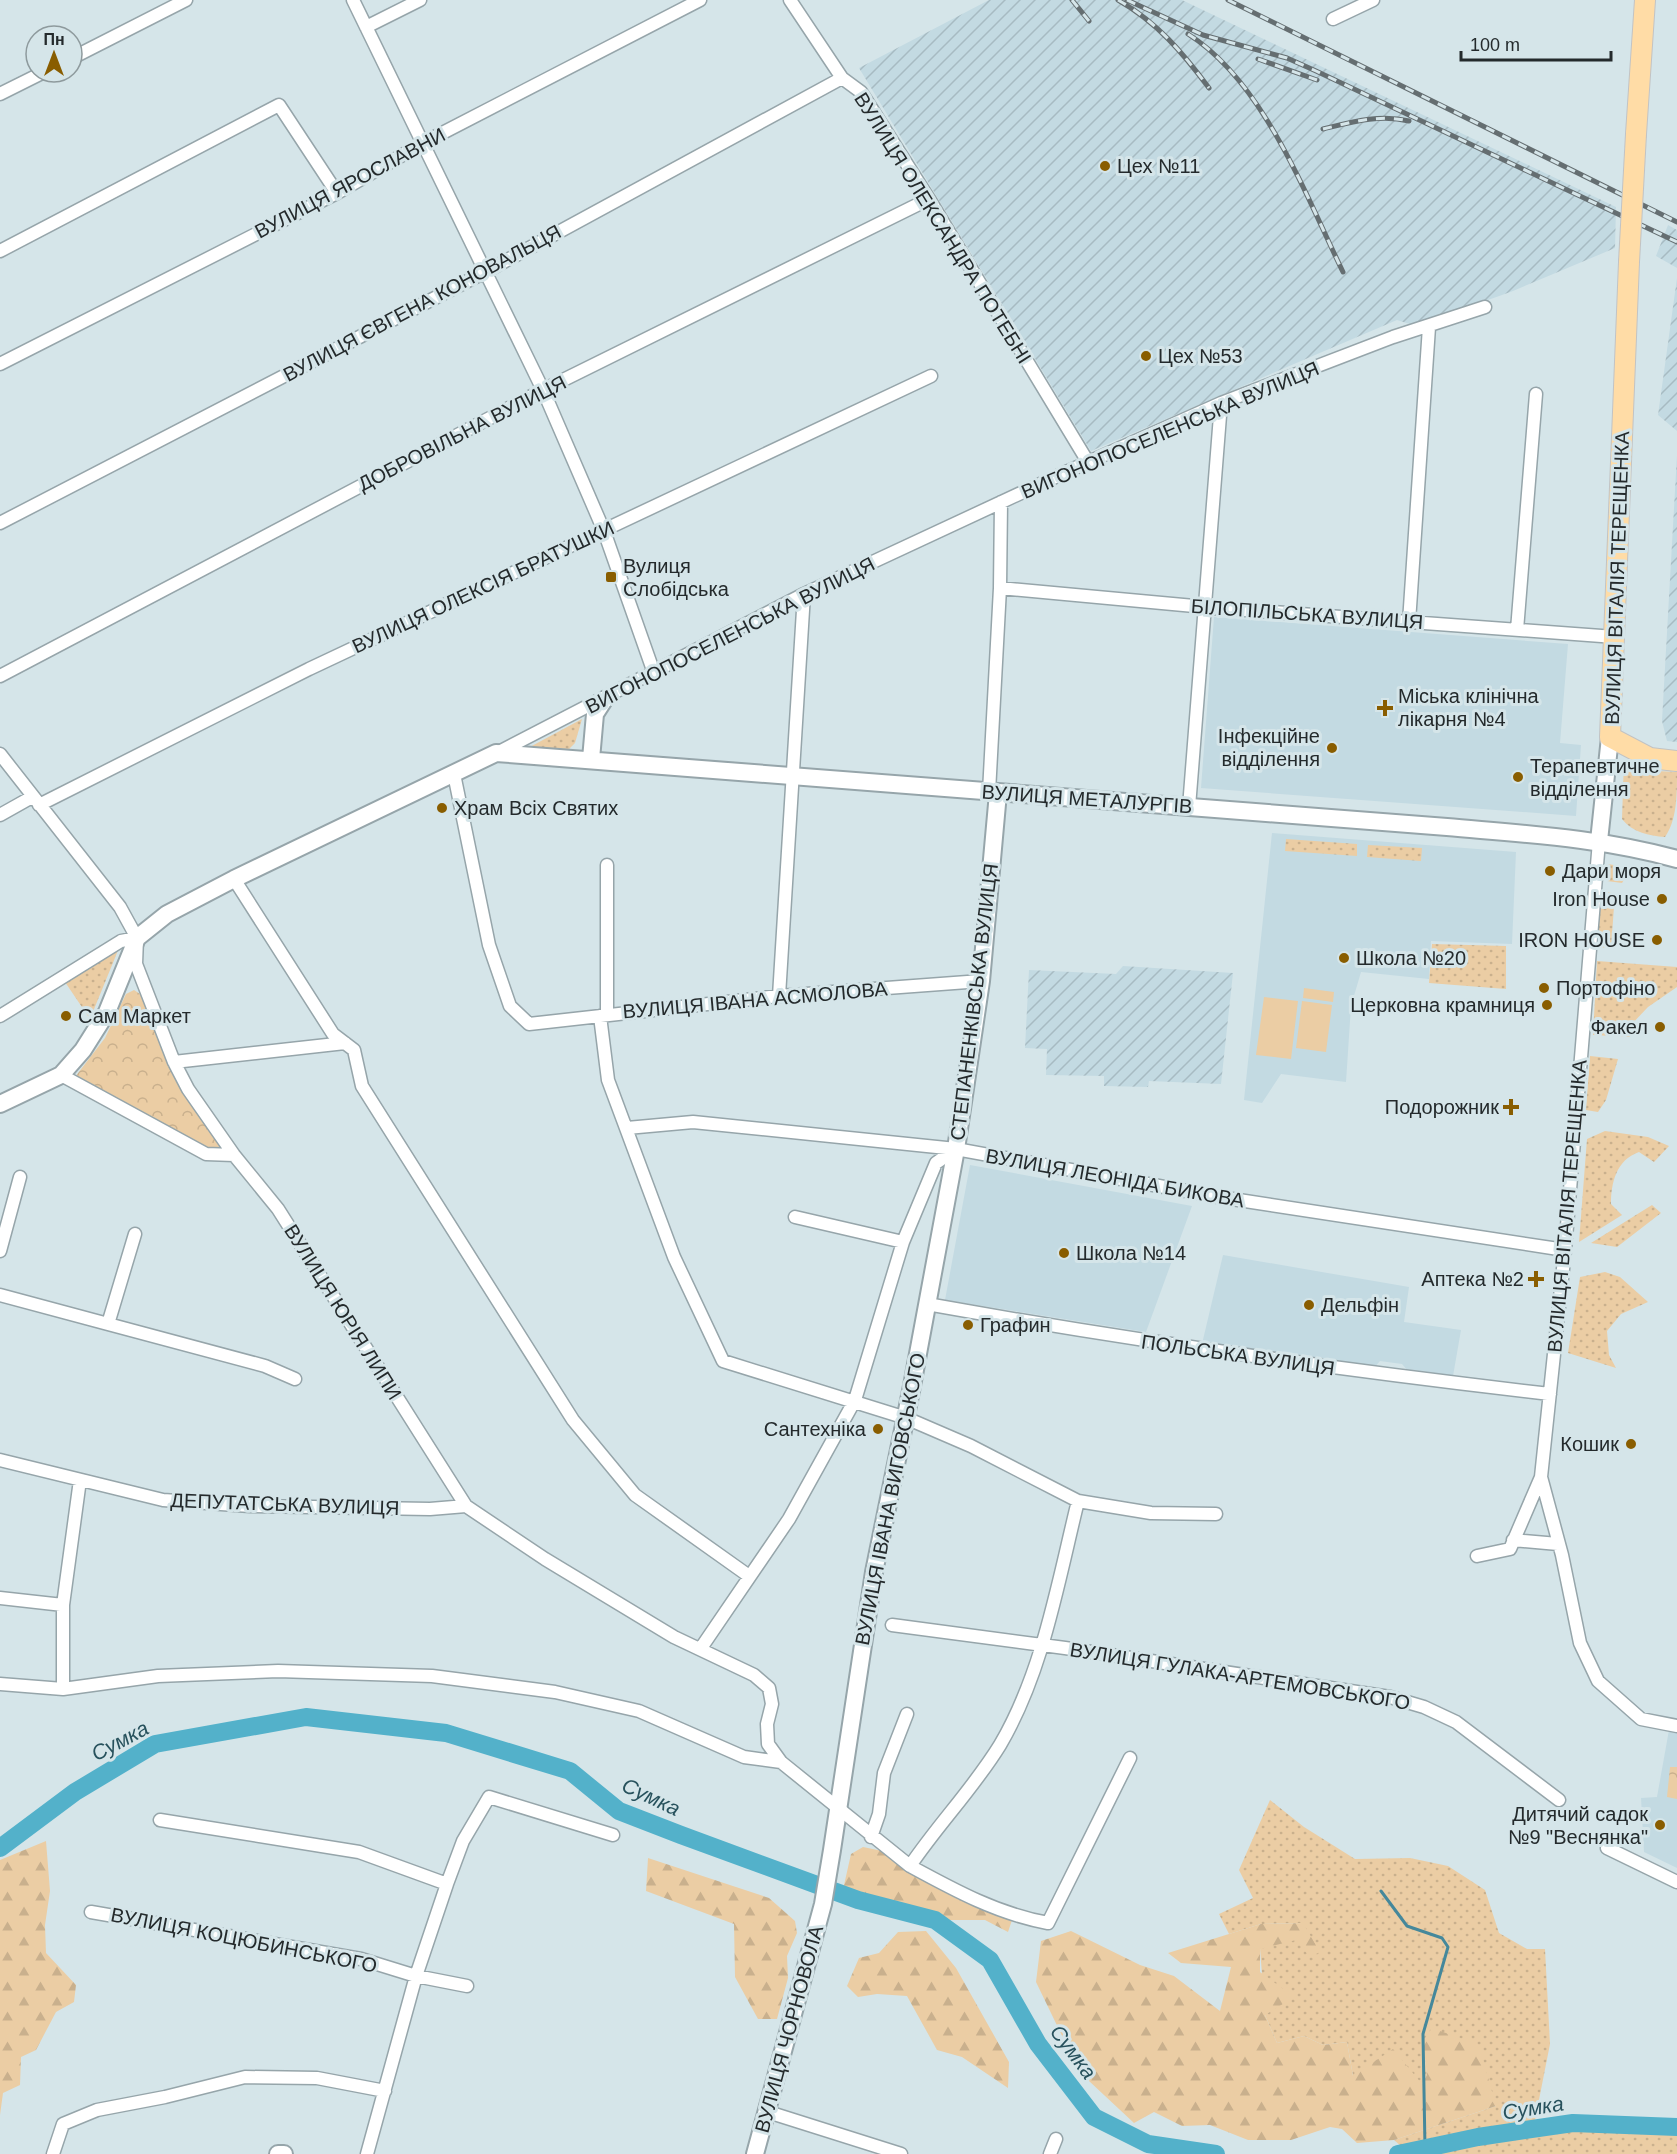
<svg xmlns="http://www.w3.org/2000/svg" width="1677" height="2154" font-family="Arial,sans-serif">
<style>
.built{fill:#c3dae2}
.industrial{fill:url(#industrial-furrows)}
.grass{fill:url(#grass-dots)}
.forest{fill:url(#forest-firs)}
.park{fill:url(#park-crowns)}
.pitch{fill:#ebcda4}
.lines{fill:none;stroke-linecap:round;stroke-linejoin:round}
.stream{stroke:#45889b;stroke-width:3}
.river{stroke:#53b1ca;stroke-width:18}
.street-casing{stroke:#96a5aa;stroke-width:15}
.secondary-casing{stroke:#96a5aa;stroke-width:20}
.primary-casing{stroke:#c2c3c4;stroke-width:22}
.street{stroke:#fff;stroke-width:12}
.secondary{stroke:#fff;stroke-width:16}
.primary{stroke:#ffdca6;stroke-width:20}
.rail-casing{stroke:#656e71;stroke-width:5}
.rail{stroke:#d5e5e9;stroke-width:3;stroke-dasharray:9;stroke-linecap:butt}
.primary-bridge-casing{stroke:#c2c3c4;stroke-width:22;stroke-linecap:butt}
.primary-bridge{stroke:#ffdca6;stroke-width:20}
.poi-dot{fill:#895d00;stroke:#d5e5e9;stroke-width:2}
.labels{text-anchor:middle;stroke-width:6;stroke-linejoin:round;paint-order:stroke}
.poi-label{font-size:20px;fill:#242a2c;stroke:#d5e5e9;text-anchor:start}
.street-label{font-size:20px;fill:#242a2c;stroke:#d5e5e9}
.water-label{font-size:21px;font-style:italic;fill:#27515c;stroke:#d5e5e9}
</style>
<defs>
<pattern id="industrial-furrows" width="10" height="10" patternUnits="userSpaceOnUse" patternTransform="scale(1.5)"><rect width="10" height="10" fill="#c3dae2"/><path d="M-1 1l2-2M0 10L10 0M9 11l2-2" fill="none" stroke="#a7bbc2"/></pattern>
<pattern id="grass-dots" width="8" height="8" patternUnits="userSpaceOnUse" patternTransform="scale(1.5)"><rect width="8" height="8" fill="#ebcda4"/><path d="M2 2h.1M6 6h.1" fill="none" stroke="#c9b08d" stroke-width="1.8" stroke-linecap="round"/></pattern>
<pattern id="forest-firs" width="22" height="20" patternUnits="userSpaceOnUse" patternTransform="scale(1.5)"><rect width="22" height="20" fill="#ebcda4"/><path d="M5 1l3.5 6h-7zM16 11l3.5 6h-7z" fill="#c9b08d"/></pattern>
<pattern id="park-crowns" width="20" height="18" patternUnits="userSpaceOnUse" patternTransform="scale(1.5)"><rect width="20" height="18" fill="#ebcda4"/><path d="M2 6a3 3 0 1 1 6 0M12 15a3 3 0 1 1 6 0" fill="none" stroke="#c9b08d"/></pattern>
</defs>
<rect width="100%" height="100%" fill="#d5e5e9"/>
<path class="built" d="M1214 617 1568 644 1560 743 1581 745 1576 816 1201 788Z
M1272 833 1516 852 1512 944 1431 941 1429 979 1361 972 1351 1006 1346 1082 1281 1074 1262 1103 1244 1100Z
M970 1165 1192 1206 1146 1332 945 1300Z
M1223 1255 1409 1287 1404 1322 1461 1330 1453 1376 1408 1371 1402 1364 1380 1361 1374 1368 1202 1344Z
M1669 1730 1677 1732V1868L1644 1852 1641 1798 1657 1797Z"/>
<path class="industrial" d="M989 0H1182L1616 207 1615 248 1513 291 1416 326 1397 320 1091 451 859 68Z
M1668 225 1677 230V268L1656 256Z
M1677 278V431L1658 415Z
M1677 455V742L1667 741 1662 721Z
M1123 966 1233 973 1221 1084 1149 1081 1148 1087 1104 1086V1076L1046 1075 1047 1049 1025 1048 1029 970 1116 974Z"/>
<path class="grass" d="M582 719 575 743 569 749 528 748Z
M1624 760 1656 771 1677 772C1677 795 1677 820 1665 837 1649 836 1632 832 1622 819Z
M1286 839 1357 844V856L1285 851Z
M1368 845 1422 848 1421 861 1367 857Z
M1608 864 1648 871 1647 877 1627 875 1622 883 1607 881Z
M1600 891 1615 893 1611 948 1597 947Z
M1432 944 1506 946V989L1429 983Z
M119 948 90 1019 65 982Z
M1597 961 1677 967V987L1648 1007 1630 1026V1037L1593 1035Z
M1590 1056 1618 1059 1606 1100 1598 1112 1586 1110Z
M1605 1131 1648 1137 1669 1146 1654 1162 1639 1152C1616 1160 1611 1183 1611 1204L1622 1215 1579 1242 1587 1139Z
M1652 1205 1661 1213 1617 1247 1591 1243Z
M1605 1272 1620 1277 1648 1302 1621 1314 1607 1331 1609 1355 1616 1368 1568 1353 1580 1277Z
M1270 1800 1304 1827 1355 1859 1410 1858 1448 1866 1485 1890 1499 1933 1527 1949H1545L1550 2044 1535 2120 1402 2147 1394 2140 1496 2106 1423 2041 1427 2075 1422 2084 1353 2076 1347 2042 1323 2045 1304 2036 1277 2043 1265 2015 1260 1948 1296 1939 1303 1923 1261 1924 1229 1934 1219 1914 1253 1898 1239 1870Z
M1573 2123 1677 2127V2154H1398L1478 2137Z"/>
<path class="forest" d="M46 1841 50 1891 45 1925 46 1953 76 1985 74 2002 56 2012 36 2050 21 2057 20 2085 3 2093 0 2115V1860Z
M863 1847 897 1854 1012 1920 1008 1932 985 1920H935L842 1894 851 1854Z
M648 1858 769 1898 795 1921 797 1933 787 1956 788 1978 777 2019H758L735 1977 734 1924 646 1891Z
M1303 1923 1320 1952 1310 1957 1296 1940 1260 1949V1972L1294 1997 1265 2015 1277 2043 1304 2036 1323 2045 1347 2042 1353 2076 1393 2049 1422 2084 1427 2075 1423 2041 1432 2028 1479 2045 1496 2106 1394 2140 1357 2143 1342 2129 1330 2127 1291 2140H1248L1210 2125 1182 2126 1154 2112 1134 2123 1089 2081 1065 2042 1036 1982 1041 1941 1071 1931 1140 1965 1174 1976 1220 2011 1231 1967 1181 1963 1168 1953 1261 1924Z
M926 1931 956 1968 1009 2062 1008 2088 962 2057 937 2050 907 1996 877 1994 858 1997 847 1986 859 1958 879 1953 898 1932Z"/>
<path class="park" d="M134 990 140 994 176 1080 220 1147 208 1149 75 1077 105 1038 126 994Z
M1670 1767H1677V1799L1667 1797Z"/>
<path class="pitch" d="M1304 988 1334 992 1333 1002 1303 998Z
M1264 997 1298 1001 1291 1059 1256 1055Z
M1302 1001 1332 1005 1326 1052 1296 1048Z"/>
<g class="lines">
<path class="stream" d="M1381 1891 1407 1926 1442 1938 1448 1947 1423 2034 1425 2148"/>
<path class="river" d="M0 1848 75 1792 155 1744 306 1717 446 1733 570 1771 619 1811 681 1835 858 1900 935 1920 990 1960 1038 2044 1094 2117 1148 2144 1216 2154
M1398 2154 1478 2137 1573 2123 1677 2127"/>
<defs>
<path id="street" d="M353 0 543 390 604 531 654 673
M790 0 842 78 861 92 929 199 1088 462
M1333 19 1373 0
M366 27 420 0
M72 58 186 0
M0 94 44 72
M0 251 279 105 337 193
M0 364 337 193 423 143 700 0
M0 523 487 271 842 78
M1000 588 1205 607 1615 637
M1409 622 1429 327
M1517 630 1536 394
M0 676 543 390 929 199
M497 753 804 594 1066 472 1221 403 1393 337 1485 307
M0 754 120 907 137 938 136 964 174 1062 188 1089 234 1155 278 1209 466 1506 545 1559 674 1637 754 1675 769 1688 772 1704 767 1724 768 1744 781 1762
M454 774 489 945 510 1006 529 1024 779 996 981 981
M989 792 1000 588 1001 502
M39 805 309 669 931 376
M1189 807 1221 403
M0 815 32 797
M1599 841 1565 1250 1541 1477 1562 1555 1580 1643 1598 1681 1641 1719 1677 1726
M607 865V1014
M234 879 333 1034 354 1050 362 1086 573 1420 635 1495 749 1576
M779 996 804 594
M0 1016 121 941 137 938
M600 1016 608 1080 674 1257 723 1361 906 1418 971 1446 1078 1501 1151 1513 1216 1514
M174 1062 345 1043
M61 1075 206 1154 234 1155
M627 1128 693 1122 956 1149 1219 1197 1565 1250
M795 1217 903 1242
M135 1234 108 1324 265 1366 295 1379
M0 1251 20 1177
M0 1295 108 1324
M927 1304C1134 1341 1341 1370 1550 1394
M0 1460 163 1500 250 1506 430 1509 466 1506
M1513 1540 1558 1544
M1477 1556 1510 1549 1541 1477
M0 1598 63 1605
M892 1625 1065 1648 1390 1697 1424 1707 1456 1722 1559 1800
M701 1648 789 1519 855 1400 903 1242 936 1163 956 1149
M0 1684 63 1689 158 1676 278 1671 432 1676 555 1692 639 1711 744 1757 781 1762 910 1866C939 1823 973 1789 1000 1745 1043 1672 1058 1582 1078 1501
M63 1689V1605L80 1480
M160 1820 359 1852 447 1884
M871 1837 879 1814 884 1773 907 1714
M1607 1848 1677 1882
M910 1866C954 1890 998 1914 1048 1923L1130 1758
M91 1912 361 1959 416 1976 467 1986
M768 2112 901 2154
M53 2154 63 2124 97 2110 165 2097 245 2077 317 2078 385 2091
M367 2154 416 1976 447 1884 463 1841 489 1797 613 1835
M1050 2154 1056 2139"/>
<path id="secondary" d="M591 759 595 714 604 700
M1599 841 1610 737
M0 1104 61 1075 83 1050 107 1012 137 938 167 914 234 879 496 753 1447 827C1525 834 1602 838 1677 859
M278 2154H284
M755 2154 823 1904 832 1850 874 1572 912 1386 956 1149 981 981 998 793"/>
<path id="primary" d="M1636 134 1645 0
M1629 262 1610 737 1650 758 1677 761"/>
</defs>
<use href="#street" class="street-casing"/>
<use href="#secondary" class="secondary-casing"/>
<use href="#primary" class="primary-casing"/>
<use href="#street" class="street"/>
<use href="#secondary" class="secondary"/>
<use href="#primary" class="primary"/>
<defs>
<path id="rail" d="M1072 0 1089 21
M1118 0C1157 22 1183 53 1209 88
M1127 0 1203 35 1287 58 1316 71 1677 242
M1228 0 1677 222
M1188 34C1264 82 1305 194 1343 272
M1258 59 1317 80
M1323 129C1352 122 1379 114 1409 121"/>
</defs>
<use href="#rail" class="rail-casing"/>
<use href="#rail" class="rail"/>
<defs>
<path id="primary-bridge" d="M1629 262 1636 134"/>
</defs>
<use href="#primary-bridge" class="primary-bridge-casing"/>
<use href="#primary-bridge" class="primary-bridge"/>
</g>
<g class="poi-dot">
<circle cx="1105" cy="166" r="6"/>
<circle cx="1146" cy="356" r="6"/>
<rect x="605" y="571" width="12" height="12" rx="3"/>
<path d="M1382 699h6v6h6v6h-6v6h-6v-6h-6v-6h6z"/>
<circle cx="1332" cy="748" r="6"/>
<circle cx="1518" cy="777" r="6"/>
<circle cx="442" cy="808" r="6"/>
<circle cx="1550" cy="871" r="6"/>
<circle cx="1662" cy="899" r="6"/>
<circle cx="1657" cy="940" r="6"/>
<circle cx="1344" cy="958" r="6"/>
<circle cx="1544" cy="988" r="6"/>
<circle cx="1547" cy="1005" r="6"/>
<circle cx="66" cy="1016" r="6"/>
<circle cx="1660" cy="1027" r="6"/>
<path d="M1508 1098h6v6h6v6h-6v6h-6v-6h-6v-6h6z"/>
<circle cx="1064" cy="1253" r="6"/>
<path d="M1533 1270h6v6h6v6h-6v6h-6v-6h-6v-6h6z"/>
<circle cx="1309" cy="1305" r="6"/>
<circle cx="968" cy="1325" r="6"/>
<circle cx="878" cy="1429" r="6"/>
<circle cx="1631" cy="1444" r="6"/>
<circle cx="1660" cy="1825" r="6"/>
</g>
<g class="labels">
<g class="poi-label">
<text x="1117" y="173">Цех №11</text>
<text x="1158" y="363">Цех №53</text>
<text x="623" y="573">Вулиця<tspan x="623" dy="23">Слобідська</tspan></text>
<text x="1398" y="703">Міська клінічна<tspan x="1398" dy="23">лікарня №4</tspan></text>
<text x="1320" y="743" text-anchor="end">Інфекційне<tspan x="1320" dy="23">відділення</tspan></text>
<text x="1530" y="773">Терапевтичне<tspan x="1530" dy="23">відділення</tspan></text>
<text x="454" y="815">Храм Всіх Святих</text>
<text x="1562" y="878">Дари моря</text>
<text x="1650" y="906" text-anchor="end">Iron House</text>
<text x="1645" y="947" text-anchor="end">IRON HOUSE</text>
<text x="1356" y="965">Школа №20</text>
<text x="1556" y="995">Портофіно</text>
<text x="1535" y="1012" text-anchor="end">Церковна крамниця</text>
<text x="78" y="1023">Сам Маркет</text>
<text x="1648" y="1034" text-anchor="end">Факел</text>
<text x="1499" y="1114" text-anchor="end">Подорожник</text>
<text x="1076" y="1260">Школа №14</text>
<text x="1524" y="1286" text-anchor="end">Аптека №2</text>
<text x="1321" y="1312">Дельфін</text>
<text x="980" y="1332">Графин</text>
<text x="866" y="1436" text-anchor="end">Сантехніка</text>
<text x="1619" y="1451" text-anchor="end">Кошик</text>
<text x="1648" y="1821" text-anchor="end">Дитячий садок<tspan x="1648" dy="23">№9 "Веснянка"</tspan></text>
</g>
<g class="street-label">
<text transform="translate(350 183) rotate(-28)" y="7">ВУЛИЦЯ ЯРОСЛАВНИ</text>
<text transform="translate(943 228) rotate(58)" y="7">ВУЛИЦЯ ОЛЕКСАНДРА ПОТЕБНІ</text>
<text transform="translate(422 303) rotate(-28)" y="7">ВУЛИЦЯ ЄВГЕНА КОНОВАЛЬЦЯ</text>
<text transform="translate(1170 430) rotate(-23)" y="7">ВИГОНОПОСЕЛЕНСЬКА ВУЛИЦЯ</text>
<text transform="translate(462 433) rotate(-27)" y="7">ДОБРОВІЛЬНА ВУЛИЦЯ</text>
<text transform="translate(1617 578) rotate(-88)" y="7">ВУЛИЦЯ ВІТАЛІЯ ТЕРЕЩЕНКА</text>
<text transform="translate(483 587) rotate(-25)" y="7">ВУЛИЦЯ ОЛЕКСІЯ БРАТУШКИ</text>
<text transform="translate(1307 614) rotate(4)" y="7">БІЛОПІЛЬСЬКА ВУЛИЦЯ</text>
<text transform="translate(730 635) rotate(-27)" y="7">ВИГОНОПОСЕЛЕНСЬКА ВУЛИЦЯ</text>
<text transform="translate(1087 799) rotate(4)" y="7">ВУЛИЦЯ МЕТАЛУРГІВ</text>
<text transform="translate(755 1000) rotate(-5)" y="7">ВУЛИЦЯ ІВАНА АСМОЛОВА</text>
<text transform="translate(974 1002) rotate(-83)" y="7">СТЕПАНЕНКІВСЬКА ВУЛИЦЯ</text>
<text transform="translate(1115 1178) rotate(10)" y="7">ВУЛИЦЯ ЛЕОНІДА БИКОВА</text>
<text transform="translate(1567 1206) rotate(-85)" y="7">ВУЛИЦЯ ВІТАЛІЯ ТЕРЕЩЕНКА</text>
<text transform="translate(343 1312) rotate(58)" y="7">ВУЛИЦЯ ЮРІЯ ЛИПИ</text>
<text transform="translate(1238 1355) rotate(8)" y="7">ПОЛЬСЬКА ВУЛИЦЯ</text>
<text transform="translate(890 1499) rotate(-79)" y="7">ВУЛИЦЯ ІВАНА ВИГОВСЬКОГО</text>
<text transform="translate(285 1504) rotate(2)" y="7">ДЕПУТАТСЬКА ВУЛИЦЯ</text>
<text transform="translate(1240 1676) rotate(9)" y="7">ВУЛИЦЯ ГУЛАКА-АРТЕМОВСЬКОГО</text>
<text transform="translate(244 1940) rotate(11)" y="7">ВУЛИЦЯ КОЦЮБИНСЬКОГО</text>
<text transform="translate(789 2029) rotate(-75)" y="7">ВУЛИЦЯ ЧОРНОВОЛА</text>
</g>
<g class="water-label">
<text transform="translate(120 1741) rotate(-28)" y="7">Сумка</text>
<text transform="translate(651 1797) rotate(25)" y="7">Сумка</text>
<text transform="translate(1073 2052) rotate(53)" y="7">Сумка</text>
<text transform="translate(1533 2108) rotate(-9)" y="7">Сумка</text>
</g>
</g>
<g transform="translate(54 54)"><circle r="28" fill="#d5e5e9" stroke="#8e9a9d" stroke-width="1.5"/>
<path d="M0-4.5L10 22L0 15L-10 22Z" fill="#895d00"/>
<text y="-9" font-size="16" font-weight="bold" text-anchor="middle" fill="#242a2c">Пн</text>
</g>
<path d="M1461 51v9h150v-9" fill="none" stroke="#242a2c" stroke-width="3"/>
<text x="1470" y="51" font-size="18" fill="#242a2c" stroke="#d5e5e9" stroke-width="4.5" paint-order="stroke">100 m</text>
</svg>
